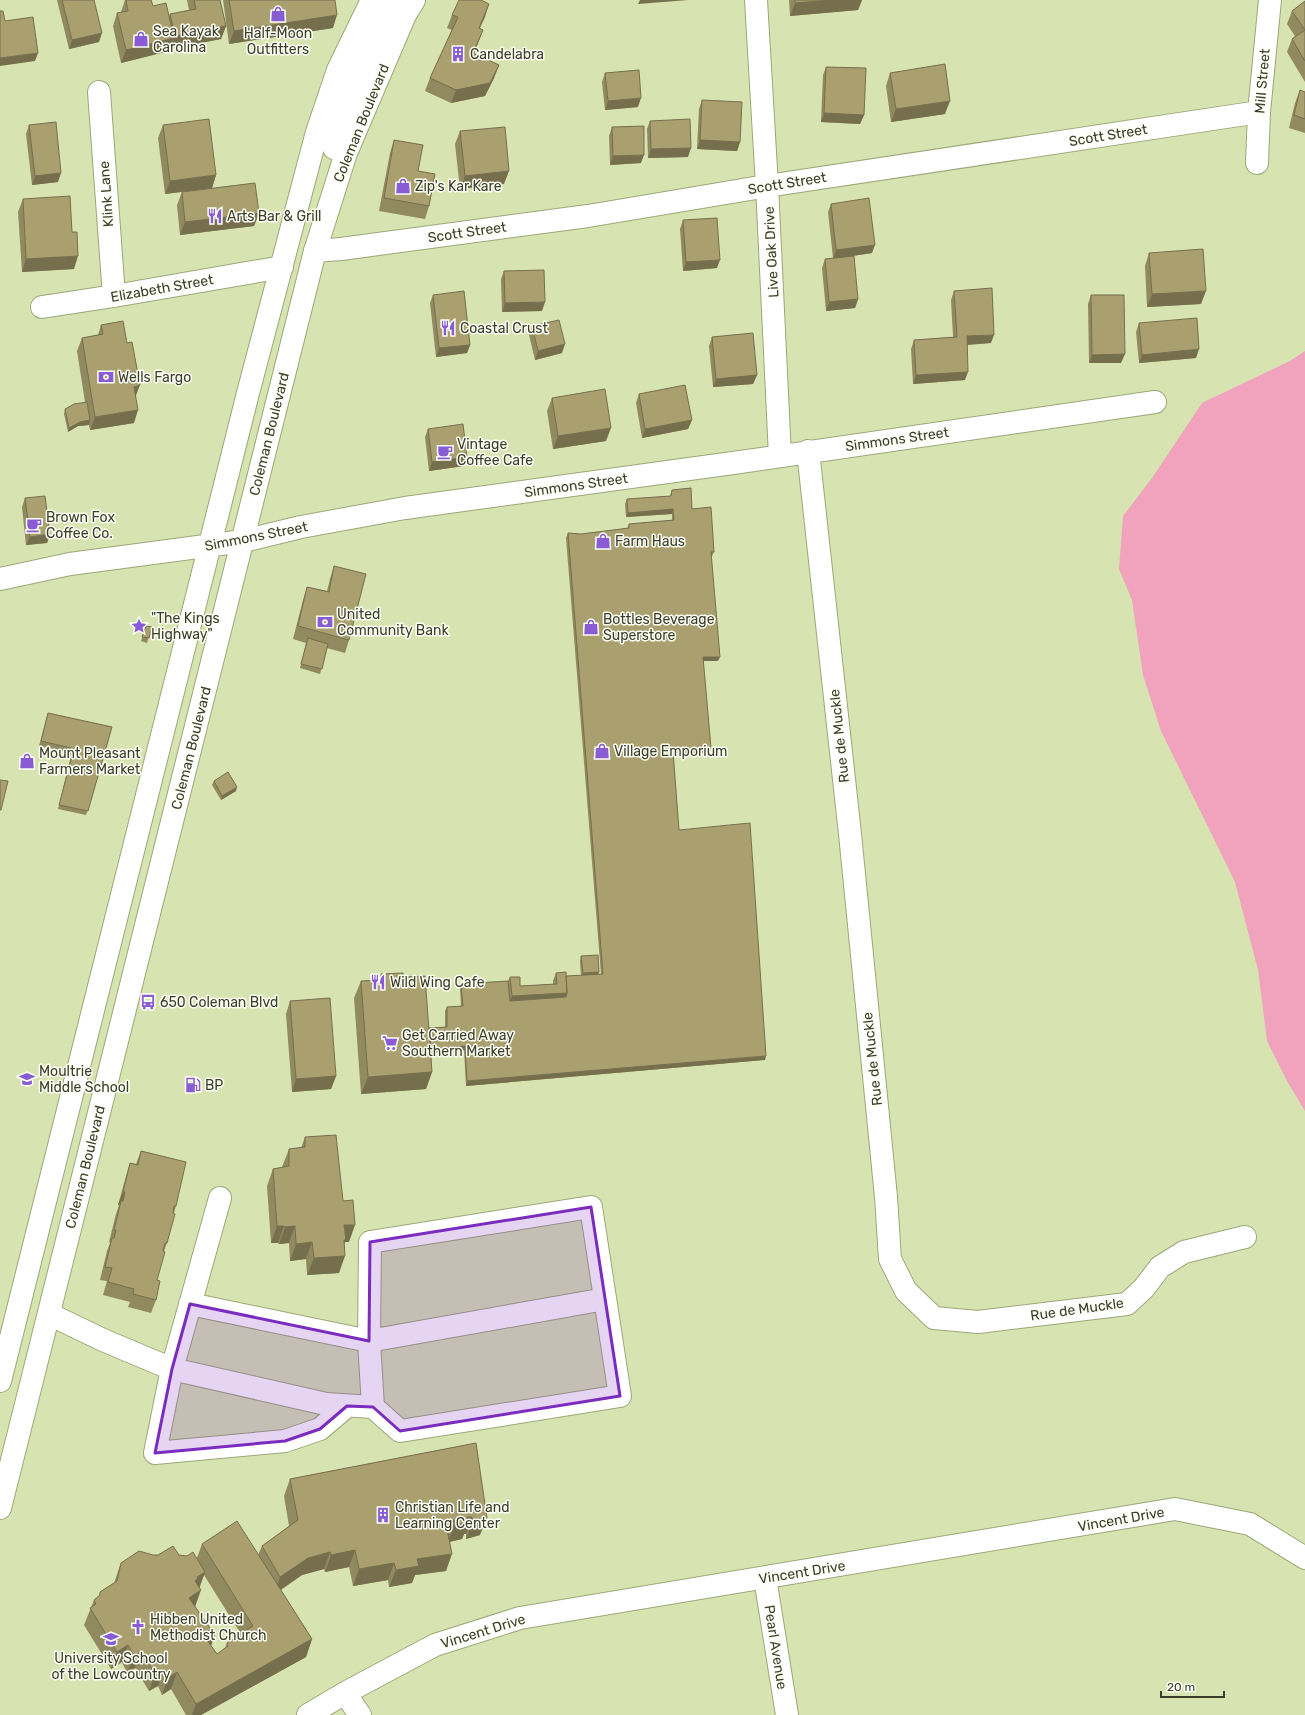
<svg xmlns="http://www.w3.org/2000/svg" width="1305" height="1715" font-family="Rubik,sans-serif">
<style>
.water{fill:#f1a2bd}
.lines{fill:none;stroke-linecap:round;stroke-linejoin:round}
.minor-casing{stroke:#9da778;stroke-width:24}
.major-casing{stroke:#9da778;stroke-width:24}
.minor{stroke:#fff;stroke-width:22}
.major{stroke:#fff;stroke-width:22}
.wall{fill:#91895f;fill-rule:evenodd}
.shaded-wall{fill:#766f4e}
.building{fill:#a99f6f;stroke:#766f4e}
.marked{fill:#7b2cbf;fill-opacity:0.2;stroke:#7b2cbf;stroke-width:3;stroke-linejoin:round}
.labels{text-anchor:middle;stroke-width:3;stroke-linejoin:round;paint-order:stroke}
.poi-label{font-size:14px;fill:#3a3e2a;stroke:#fdfff5;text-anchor:start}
.street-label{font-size:14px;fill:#3a3e2a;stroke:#fdfff5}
</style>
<rect width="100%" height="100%" fill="#d8e3b2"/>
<path class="water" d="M1305 351V1111L1287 1081 1267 1041 1258 970 1235 882 1161 731 1143 675 1132 600 1119 569 1123 516 1152 478 1202 403 1290 361Z"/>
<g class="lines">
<defs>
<path id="minor" d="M756 0 767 186 780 456
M99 92 114 296
M1257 163 1259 112 1270 0
M315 251 341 249 588 216 767 186 1259 112
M42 307 114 296 282 267
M808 451 850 834 886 1197 890 1259 906 1291 934 1318 978 1322 1127 1304 1144 1288 1160 1267 1184 1252 1245 1237
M0 579 70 564 243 541 301 527 405 508 733 463 1155 402
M190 1304 369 1341 370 1242 591 1207 620 1396 400 1431 373 1407 326 1404 172 1369 155 1453 285 1441 320 1429 347 1406
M49 1314 103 1340 172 1369 220 1198
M373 1407 369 1341 605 1299
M765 1578 787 1715
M345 1693 360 1715
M308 1715 345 1693 435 1645 520 1618 1175 1509 1250 1524 1305 1558"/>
<path id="major" d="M346 153 334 148 332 141 390 0
M0 1381 248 393 317 132 338 70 372 0
M0 1508 315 251 346 153 405 15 414 0"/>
</defs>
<use href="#minor" class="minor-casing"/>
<use href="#major" class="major-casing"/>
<use href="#minor" class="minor"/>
<use href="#major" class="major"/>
</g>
<path class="wall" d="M57 0H94L99 42 69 49Z
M125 0H151L153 6 169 17 170 14 189 10 187 0H220L226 26 221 39 170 49 169 51 121 63 113 26 117 13 121 12Z
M223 0H335L333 28 229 44Z
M789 0H862L858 10 790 16Z
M1305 1V82L1287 52 1292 39 1295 36 1287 24 1292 11Z
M489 4 479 28 483 30 474 54 499 65 494 78 485 96 451 103 425 91 430 78 452 30 447 28 452 15Z
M826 67 864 115 860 124 821 122 823 75Z
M605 73 638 107 605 110 602 82Z
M890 73 945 114 891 122 886 86Z
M1300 90 1305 92V133L1289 128 1295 103Z
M702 100 740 142 737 151 697 149 699 109Z
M650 121 688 157 648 158 647 129Z
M29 125 58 182 32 185 26 134Z
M163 125 216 175 212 188 165 194 158 138Z
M612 127 641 163 610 165 609 136Z
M460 131 504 184 460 189 455 144Z
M394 140 418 171 429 206 425 219 379 211 390 153Z
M182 192 259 213 254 226 180 235 177 205Z
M23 199 74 269 22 272 18 212Z
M831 204 872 253 838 258 858 299 855 308 826 311 822 268 825 259 833 258 828 212Z
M683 220 717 268 683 271 680 229Z
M1149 253 1201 304 1147 307 1145 266Z
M504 271 542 311 502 312 501 279Z
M954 291 991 343 967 345 965 380 913 384 911 349 914 340 953 337 951 300Z
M433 295 470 345 467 353 436 357 430 303Z
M1091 295 1121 363H1089L1088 304Z
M1139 323 1196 358 1139 363 1136 332Z
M101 325 136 396 134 423 90 430 89 425 78 426 68 432 64 414 65 409 85 402 77 351 82 338 98 335Z
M532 326 562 353 535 360 529 335Z
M712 337 757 375 753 384 713 387 709 346Z
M639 394 692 420 688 429 642 438 636 403Z
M552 398 606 441 553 449 547 411Z
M428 429 464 466 429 471 425 437Z
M672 490 692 509 714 552 712 556H711L718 661H703L710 752 673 755 679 830 765 1060 466 1086 464 1050 431 1053 432 1072 426 1089 361 1094 354 998 361 981 379 980 381 974 404 977 429 1028 445 1027V1011L447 1007 461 1006 460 989 461 984 508 981 510 977 520 986 553 984V981L556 973 566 976H581L580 961 581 956 598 975 601 974 566 538 568 533 581 534 627 529 629 524 672 520V514L626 517 625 504 627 499 670 496Z
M25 498 50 534 47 543 26 545 22 507Z
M334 566 349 640 345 653 327 648 320 674 300 668 306 643 293 639 303 600 307 587 327 591 330 579Z
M146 626 152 627 147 643 141 641Z
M48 713 112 727 86 815 58 809 71 756 69 755 70 752 39 746Z
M214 781 236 791 221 800 212 785Z
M290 1001 336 1076 331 1089 292 1092 286 1014Z
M305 1137 343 1201 349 1242H345L344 1243 339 1273 307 1275 306 1259 290 1261 289 1243 279 1244 278 1243H271L267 1186 273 1169 282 1167 289 1149 301 1148Z
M141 1151 176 1206 174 1213 167 1243 164 1251 157 1280 156 1300 151 1313 128 1307 130 1302 103 1295 107 1281 100 1280 107 1251 110 1243 109 1242 116 1214 119 1205H118L126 1176 130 1163 136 1164Z
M476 1443 480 1535 466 1539V1534H464L462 1539 450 1542 446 1571 415 1575 412 1583 389 1587 388 1580 353 1586 349 1567 325 1572 324 1569 302 1575 281 1590 312 1639 306 1657 201 1715H186L171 1689 162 1695 158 1686 149 1691 135 1668 127 1673 122 1662 111 1669 84 1625 94 1600 99 1596 100 1592 114 1583 121 1563 153 1555H179L197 1558 202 1544 258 1555 262 1546 289 1526 284 1496 290 1479ZM204 1575 241 1634 227 1643 225 1648 217 1654 211 1646 195 1606 199 1588Z"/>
<path class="shaded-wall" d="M640 0H688L638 4Z
M831 0H862L858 10 790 16 795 3Z
M489 4 485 17 474 41 479 28Z
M337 15 333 28 229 44 234 31Z
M226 26 221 39 170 49 175 36Z
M483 30 478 43 468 66 473 53Z
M102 33 99 42 69 49 72 40Z
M174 38 169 51 121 63 126 50Z
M38 53 35 61 0 66V58Z
M499 65 494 78 485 96 451 103 456 90Z
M641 98 638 107 605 110 608 101Z
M950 101 945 114 891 122 896 109Z
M824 113 864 115 860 124 821 122Z
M700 140 740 142 737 151 697 149Z
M691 148 688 157 648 158 651 149Z
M644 155 641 163 610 165 613 156Z
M509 171 504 184 460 189 465 176Z
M61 173 58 182 32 185 35 176Z
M216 175 212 188 165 194 170 181Z
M259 213 254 226 180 235 185 222Z
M875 245 872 253 833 259 836 250Z
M78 256 74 269 22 272 26 259Z
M720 260 717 268 683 271 686 262Z
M1206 291 1201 304 1147 307 1152 294Z
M858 299 855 308 826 311 829 302Z
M545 302 542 311 502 312 505 303Z
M994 335 991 343 963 345 967 336Z
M565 344 562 353 535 360 538 351Z
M470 345 467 353 436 357 439 348Z
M1199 349 1196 358 1139 363 1142 355Z
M1125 354 1121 363H1089L1092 355Z
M968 372 965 380 913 384 916 375Z
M757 375 753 384 713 387 716 379Z
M140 385 135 398 134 387Z
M138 410 134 423 90 430 95 417Z
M90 420 89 425 78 426 68 432 69 428 80 422Z
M692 420 688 429 642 438 645 429Z
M611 428 606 441 553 449 558 436Z
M467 457 464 466 429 471 432 462Z
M673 509 672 514 626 517 628 513Z
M50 534 47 543 26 545 30 537Z
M703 657H720L718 661H701Z
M711 748 710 752 671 755 673 751Z
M237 787 236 791 221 800 222 796Z
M599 972 598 976 581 977 583 973Z
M567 993 564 1001 508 1005 512 996Z
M465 1046 464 1050 423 1054 425 1049Z
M766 1056 765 1060 466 1086 467 1081Z
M432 1072 426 1089 361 1094 368 1077Z
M336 1076 331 1089 292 1092 296 1079Z
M123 1192H125L121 1205V1201L119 1205H118Z
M344 1225H355L349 1242H345L340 1256H345L339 1273 307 1275 314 1258Z
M277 1226H284L278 1243H271Z
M295 1226 289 1243 279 1244 285 1227Z
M312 1242 306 1259 290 1261 296 1244Z
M467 1517H472L466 1534H464L462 1539 448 1542 454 1525Z
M487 1518 480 1535 466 1539 472 1522Z
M452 1520H454L446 1540V1524Z
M355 1550 349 1567 325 1572 331 1555Z
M330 1552 324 1569 302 1575 274 1594 280 1577 308 1558Z
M452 1554 446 1571 415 1575 412 1583 389 1587 396 1570 417 1559Z
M394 1563 388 1580 353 1586 359 1569Z
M205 1572 199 1589 195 1581 197 1577Z
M201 1590 195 1607 189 1598Z
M215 1635 209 1652 207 1640Z
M312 1639 306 1657 201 1715H192L196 1704Z
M128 1645 122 1662 111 1669 117 1652Z
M141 1651 135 1668 127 1673 134 1656Z
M164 1669 158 1686 149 1691 155 1674Z
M177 1672 171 1689 162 1695 168 1678Z"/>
<path class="building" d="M62 0H94L102 33 72 40Z
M126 0H151L153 6 166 3 174 38 126 50 117 13 128 11Z
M194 0H220L226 26 175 36 170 14 196 9Z
M229 0H335L337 15 234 31Z
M459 0H481L489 4 479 28 483 30 473 53 499 65 490 83 456 90 430 78 458 17 452 15Z
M795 0H831L795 3Z
M1305 1V61L1292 39 1305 30 1292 11Z
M0 11H3L5 21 33 17 38 53 0 58Z
M945 64 950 101 896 109 890 73Z
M826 67 866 68 864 115 824 113Z
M639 70 641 98 608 101 605 73Z
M1300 90 1305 92V119L1294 115Z
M702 100 742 102 740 142 700 140Z
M209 119 216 175 170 181 163 125Z
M690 119 691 148 651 149 650 121Z
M56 122 61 173 35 176 29 125Z
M644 126V155L613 156 612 127Z
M505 127 509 171 465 176 460 131Z
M394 140 423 145 418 171 435 174 429 206 384 198Z
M255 183 259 213 185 222 182 192Z
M70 196 72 232H77L78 256 26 259 23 199Z
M869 198 875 245 836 250 831 204Z
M717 218 720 260 686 262 683 220Z
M1203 249 1206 291 1152 294 1149 253Z
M854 256 858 299 829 302 825 259Z
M544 270 545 302 505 303 504 271Z
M992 288 994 335 967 336 968 372 916 375 914 340 957 337 954 291Z
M464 291 470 345 439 348 433 295Z
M1091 295H1124L1125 354 1092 355Z
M1197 318 1199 349 1142 355 1139 323Z
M559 320 565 344 538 351 532 326Z
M123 321 127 343 132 342 140 385 134 387 138 410 95 417 82 338 103 334 101 325Z
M753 333 757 375 716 379 712 337Z
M685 385 692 420 645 429 639 394Z
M605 389 611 428 558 436 552 398Z
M87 402 90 420 80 422 69 428 65 409 74 404Z
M463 424 467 457 432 462 428 429Z
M691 488 692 509 711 507 714 552H711L720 657H703L711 748 673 751 679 830 750 823 766 1056 467 1081 465 1046 431 1049 429 1028 447 1027V1007L463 1006 461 984 508 981 510 1001 566 997 567 993 566 976 603 974 568 533 581 534 629 528V524L674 520 673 509 628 513 627 499 671 496 672 490Z
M45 496 50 534 30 537 25 498Z
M334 566 366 574 349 640 298 626 307 587 329 592Z
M146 626 152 627 149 638 142 637Z
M308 638 328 644 322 669 301 664Z
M48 713 112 727 88 811 59 805 73 752 70 751 71 748 41 741Z
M228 772 237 787 222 796 214 781Z
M0 780 8 781 1 810H0Z
M598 955 599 972 583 973 581 956Z
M566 972 567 993 512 996 510 977H520V986L557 984 556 973Z
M403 973 404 977 425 976 432 1072 368 1077 361 981 382 980 381 974Z
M330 998 336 1076 296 1079 290 1001Z
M336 1135 343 1201 353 1200 355 1225H344L346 1240H344L345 1256 314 1258 312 1242 296 1244 295 1226 285 1227 284 1226H277L273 1169 289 1166V1149L305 1147V1137Z
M141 1151 186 1162 176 1206H174L173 1213 175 1214 167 1243H165L163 1251 165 1252 157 1280 160 1281 156 1300 133 1294 134 1289 108 1282 112 1268 105 1267 112 1238H114L116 1230H114L121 1201H123L125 1192H123L130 1163 138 1165Z
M476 1443 487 1518 472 1522V1517H467L468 1522 454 1525V1520H452V1523L446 1524 452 1554 417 1559 419 1566 396 1570 394 1563 359 1569 355 1550 331 1555 330 1552 308 1558 280 1577 262 1546 298 1520 290 1479Z
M237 1521 312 1639 196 1704 177 1672 168 1678 164 1669 155 1674 141 1651 134 1656 128 1645 117 1652 90 1608 96 1604 94 1600 100 1595V1592L117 1581 121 1563 139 1551 153 1555H158L173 1546 179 1555 187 1556 193 1552 205 1572 197 1577 198 1578 195 1581 201 1590 189 1598 215 1635 207 1640 217 1654 228 1646 227 1643 253 1626 202 1544Z"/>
<path class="marked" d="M591 1207 620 1396 400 1431 373 1407 347 1406 320 1429 285 1441 155 1453 172 1369 190 1304 369 1341 370 1242Z"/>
<defs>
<symbol id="shop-bare" viewBox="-9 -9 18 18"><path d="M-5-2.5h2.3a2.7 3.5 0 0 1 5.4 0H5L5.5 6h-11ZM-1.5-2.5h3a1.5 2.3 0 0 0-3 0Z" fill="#895cd6" stroke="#fdfff5" stroke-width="2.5" paint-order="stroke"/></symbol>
<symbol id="building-bare" viewBox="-9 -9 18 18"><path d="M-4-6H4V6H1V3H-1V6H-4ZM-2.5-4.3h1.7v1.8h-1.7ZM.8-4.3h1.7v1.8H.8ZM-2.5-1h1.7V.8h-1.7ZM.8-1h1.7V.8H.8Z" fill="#895cd6" stroke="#fdfff5" stroke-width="2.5" paint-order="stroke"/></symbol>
<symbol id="restaurant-bare" viewBox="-9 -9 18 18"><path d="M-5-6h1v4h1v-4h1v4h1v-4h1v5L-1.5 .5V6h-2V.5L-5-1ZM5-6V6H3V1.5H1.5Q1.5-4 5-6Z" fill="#895cd6" stroke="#fdfff5" stroke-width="2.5" paint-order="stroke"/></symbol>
<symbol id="bank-bare" viewBox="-9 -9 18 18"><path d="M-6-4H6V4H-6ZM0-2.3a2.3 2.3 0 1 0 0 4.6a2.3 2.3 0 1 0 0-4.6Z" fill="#895cd6" stroke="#fdfff5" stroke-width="2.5" paint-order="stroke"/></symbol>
<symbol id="cafe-bare" viewBox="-9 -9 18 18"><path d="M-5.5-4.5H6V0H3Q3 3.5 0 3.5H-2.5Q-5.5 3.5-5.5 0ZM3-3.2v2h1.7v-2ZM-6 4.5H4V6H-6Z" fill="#895cd6" stroke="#fdfff5" stroke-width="2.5" paint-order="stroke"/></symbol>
<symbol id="sight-bare" viewBox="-9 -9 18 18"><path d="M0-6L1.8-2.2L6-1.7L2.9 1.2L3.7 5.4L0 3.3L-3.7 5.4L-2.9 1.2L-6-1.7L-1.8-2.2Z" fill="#895cd6" stroke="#fdfff5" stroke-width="2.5" paint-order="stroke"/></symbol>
<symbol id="bus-bare" viewBox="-9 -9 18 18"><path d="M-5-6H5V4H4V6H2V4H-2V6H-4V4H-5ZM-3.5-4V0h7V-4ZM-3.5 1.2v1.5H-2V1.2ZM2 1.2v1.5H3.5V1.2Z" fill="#895cd6" stroke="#fdfff5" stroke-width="2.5" paint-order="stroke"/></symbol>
<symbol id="supermarket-bare" viewBox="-9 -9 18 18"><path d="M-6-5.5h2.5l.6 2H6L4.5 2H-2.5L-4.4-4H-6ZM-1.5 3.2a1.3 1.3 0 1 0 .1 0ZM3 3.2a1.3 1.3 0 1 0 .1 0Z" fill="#895cd6" stroke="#fdfff5" stroke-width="2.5" paint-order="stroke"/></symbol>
<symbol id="school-bare" viewBox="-9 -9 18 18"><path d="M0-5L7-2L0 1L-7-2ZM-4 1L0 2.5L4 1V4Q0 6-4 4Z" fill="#895cd6" stroke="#fdfff5" stroke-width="2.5" paint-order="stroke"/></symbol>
<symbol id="fuel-bare" viewBox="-9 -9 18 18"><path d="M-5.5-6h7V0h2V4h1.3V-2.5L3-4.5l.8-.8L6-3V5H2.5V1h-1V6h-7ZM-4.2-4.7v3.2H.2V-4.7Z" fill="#895cd6" stroke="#fdfff5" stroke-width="2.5" paint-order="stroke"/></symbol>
<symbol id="church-bare" viewBox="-9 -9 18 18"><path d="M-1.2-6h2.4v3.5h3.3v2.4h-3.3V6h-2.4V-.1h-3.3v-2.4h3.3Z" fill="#895cd6" stroke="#fdfff5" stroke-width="2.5" paint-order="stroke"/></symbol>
</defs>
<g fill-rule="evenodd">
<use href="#shop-bare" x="267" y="3" width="22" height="22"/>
<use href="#shop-bare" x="130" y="28" width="22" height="22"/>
<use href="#building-bare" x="447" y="43" width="22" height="22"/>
<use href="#shop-bare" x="392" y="175" width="22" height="22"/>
<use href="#restaurant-bare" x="204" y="205" width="22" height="22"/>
<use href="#restaurant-bare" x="437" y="317" width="22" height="22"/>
<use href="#bank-bare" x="95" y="366" width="22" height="22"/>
<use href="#cafe-bare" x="434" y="441" width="22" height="22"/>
<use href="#cafe-bare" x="23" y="514" width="22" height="22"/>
<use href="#shop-bare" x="592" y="530" width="22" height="22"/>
<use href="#bank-bare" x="314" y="611" width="22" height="22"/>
<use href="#sight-bare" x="128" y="615" width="22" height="22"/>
<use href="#shop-bare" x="580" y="616" width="22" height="22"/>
<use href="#shop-bare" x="591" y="740" width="22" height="22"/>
<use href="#shop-bare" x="16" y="750" width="22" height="22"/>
<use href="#restaurant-bare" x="367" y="971" width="22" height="22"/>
<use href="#bus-bare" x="137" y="991" width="22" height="22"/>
<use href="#supermarket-bare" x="379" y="1032" width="22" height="22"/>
<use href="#school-bare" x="16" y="1068" width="22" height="22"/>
<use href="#fuel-bare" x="182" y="1074" width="22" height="22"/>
<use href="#building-bare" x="372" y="1504" width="22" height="22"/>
<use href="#church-bare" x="127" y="1616" width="22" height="22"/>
<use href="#school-bare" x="100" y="1628" width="22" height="22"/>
</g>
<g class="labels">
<g class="poi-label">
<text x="153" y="36">Sea Kayak<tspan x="153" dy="16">Carolina</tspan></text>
<text x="278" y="38" text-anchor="middle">Half-Moon<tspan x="278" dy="16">Outfitters</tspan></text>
<text x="470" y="59">Candelabra</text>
<text x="415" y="191">Zip's Kar Kare</text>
<text x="227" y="221">Arts Bar &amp; Grill</text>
<text x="460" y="333">Coastal Crust</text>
<text x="118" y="382">Wells Fargo</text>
<text x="457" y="449">Vintage<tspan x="457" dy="16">Coffee Cafe</tspan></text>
<text x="46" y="522">Brown Fox<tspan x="46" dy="16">Coffee Co.</tspan></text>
<text x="615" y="546">Farm Haus</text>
<text x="337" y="619">United<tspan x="337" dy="16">Community Bank</tspan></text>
<text x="151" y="623">"The Kings<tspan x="151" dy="16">Highway"</tspan></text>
<text x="603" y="624">Bottles Beverage<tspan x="603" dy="16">Superstore</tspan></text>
<text x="614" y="756">Village Emporium</text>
<text x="39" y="758">Mount Pleasant<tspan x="39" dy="16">Farmers Market</tspan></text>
<text x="390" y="987">Wild Wing Cafe</text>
<text x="160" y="1007">650 Coleman Blvd</text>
<text x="402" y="1040">Get Carried Away<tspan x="402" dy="16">Southern Market</tspan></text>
<text x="39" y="1076">Moultrie<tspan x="39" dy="16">Middle School</tspan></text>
<text x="205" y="1090">BP</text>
<text x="395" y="1512">Christian Life and<tspan x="395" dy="16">Learning Center</tspan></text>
<text x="150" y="1624">Hibben United<tspan x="150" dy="16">Methodist Church</tspan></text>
<text x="111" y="1663" text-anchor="middle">University School<tspan x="111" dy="16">of the Lowcountry</tspan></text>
</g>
<g class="street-label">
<text transform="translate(1262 81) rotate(-85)" y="5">Mill Street</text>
<text transform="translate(361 123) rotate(-68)" y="5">Coleman Boulevard</text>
<text transform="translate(1108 135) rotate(-9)" y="5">Scott Street</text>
<text transform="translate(787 183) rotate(-9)" y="5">Scott Street</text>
<text transform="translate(106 194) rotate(-94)" y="5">Klink Lane</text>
<text transform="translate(467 232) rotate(-8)" y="5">Scott Street</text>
<text transform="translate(771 252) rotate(-93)" y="5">Live Oak Drive</text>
<text transform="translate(162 288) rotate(-10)" y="5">Elizabeth Street</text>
<text transform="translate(269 434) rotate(-76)" y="5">Coleman Boulevard</text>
<text transform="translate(897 439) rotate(-8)" y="5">Simmons Street</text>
<text transform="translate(576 485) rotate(-8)" y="5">Simmons Street</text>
<text transform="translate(256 536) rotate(-11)" y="5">Simmons Street</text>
<text transform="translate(839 736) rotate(-96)" y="5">Rue de Muckle</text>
<text transform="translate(191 748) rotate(-76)" y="5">Coleman Boulevard</text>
<text transform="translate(872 1059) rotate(-96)" y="5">Rue de Muckle</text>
<text transform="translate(85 1167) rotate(-76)" y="5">Coleman Boulevard</text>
<text transform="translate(1077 1309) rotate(-8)" y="5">Rue de Muckle</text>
<text transform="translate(1121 1519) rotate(-10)" y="5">Vincent Drive</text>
<text transform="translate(802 1572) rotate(-9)" y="5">Vincent Drive</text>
<text transform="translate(483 1631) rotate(-17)" y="5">Vincent Drive</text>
<text transform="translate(776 1647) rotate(81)" y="5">Pearl Avenue</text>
</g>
</g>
<path d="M1161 1691v6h63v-6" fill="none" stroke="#3a3e2a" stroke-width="2"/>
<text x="1167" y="1691" font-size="12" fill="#3a3e2a" stroke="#fdfff5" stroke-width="3" paint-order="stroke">20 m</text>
</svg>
